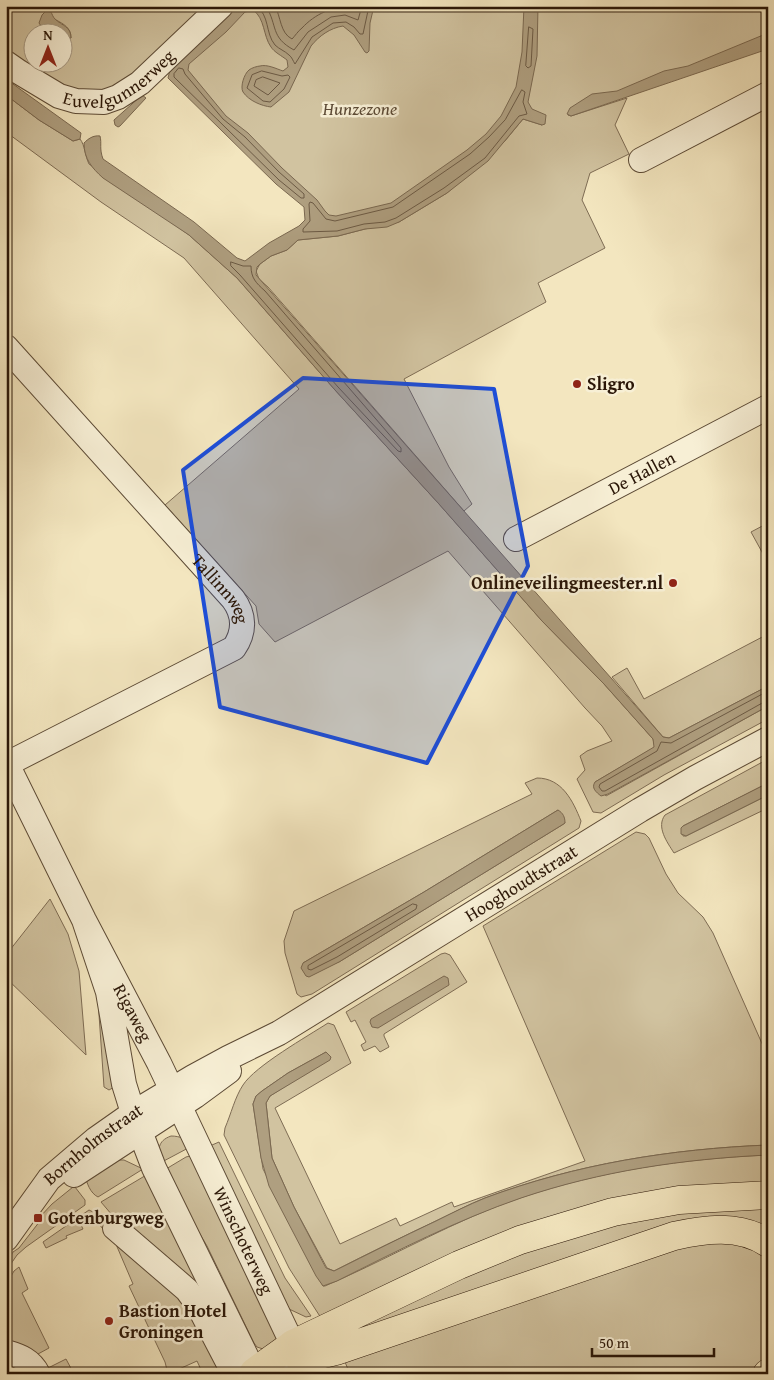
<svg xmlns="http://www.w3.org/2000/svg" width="774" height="1380" font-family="'Gentium Book Plus',serif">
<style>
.green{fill:#d1c3a0;stroke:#7e6c54;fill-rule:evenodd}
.water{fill:#af9f80;stroke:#7a6850}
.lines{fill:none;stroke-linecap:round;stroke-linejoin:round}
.shore{stroke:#6c5a44;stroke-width:1}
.minor-casing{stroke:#5c4a35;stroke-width:26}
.major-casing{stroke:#2a1607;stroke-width:29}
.highway-casing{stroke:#2a1607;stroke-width:29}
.minor{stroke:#f7efd5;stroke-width:24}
.major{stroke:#f3e6bf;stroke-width:28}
.highway{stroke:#f3e6bf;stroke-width:28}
.marked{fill:#1d4ed8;fill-opacity:0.2;stroke:#1d4ed8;stroke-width:4;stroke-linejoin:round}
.poi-dot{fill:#8f2418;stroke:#f7efd5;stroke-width:2}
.labels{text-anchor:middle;stroke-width:5;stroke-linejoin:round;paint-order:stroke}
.street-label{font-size:18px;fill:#2a1607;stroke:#f7efd5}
.park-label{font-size:18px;font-style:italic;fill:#5c4a35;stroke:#f7efd5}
.poi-label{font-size:18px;font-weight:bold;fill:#2a1607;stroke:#f7efd5;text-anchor:start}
</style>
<rect width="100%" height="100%" fill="#f3e6bf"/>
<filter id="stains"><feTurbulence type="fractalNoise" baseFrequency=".004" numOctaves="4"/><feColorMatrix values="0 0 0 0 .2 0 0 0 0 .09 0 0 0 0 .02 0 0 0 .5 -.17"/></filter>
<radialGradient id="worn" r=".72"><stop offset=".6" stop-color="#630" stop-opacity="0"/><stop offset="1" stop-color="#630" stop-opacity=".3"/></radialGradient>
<path class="green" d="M6 6H201L197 10 198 22 126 87 77 96 6 57ZM56 20C64 24 71 28 71 38L63 41 62 62H32V32H45L43 31Z
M241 6H768V43L568 115 571 116 627 98 615 125 629 154 590 173 582 200 605 248 538 283 546 302 404 379 449 467 472 504 464 511 268 287 259 279 256 271 260 264 271 256 287 250 298 240 338 236 365 229 399 222 447 193 462 180 505 141 523 119 542 125 523 113 419 195 336 229 174 74Z
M6 95 39 120 73 141 80 139C85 145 85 156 89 164L189 235 237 278 335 390 439 504 542 621 604 684 653 739 655 747 595 782 606 796 768 706V719L664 775 601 813 593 812 577 779 585 770 580 756 587 751 612 741 602 726 585 708 448 551 275 642 259 624 256 606 165 505 299 389 184 258 101 202 6 132Z
M768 523V563L751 532Z
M768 634V686L669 738 663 737 612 677 627 668 644 699Z
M768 759V783L683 826V836H686L768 795V808L674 853C667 842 656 827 665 815Z
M537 778C562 778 573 801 581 821L579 828 312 994 301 997 297 994 285 953 284 941 294 911 532 794 525 783ZM558 810 565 823 562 825 339 962 332 964 303 963 424 892Z
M636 832 645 834 649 838 666 874 678 893 703 917 713 933 768 1057V1145C671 1149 576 1164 485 1198 469 1204 455 1212 440 1219 404 1236 369 1253 334 1271L327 1268 294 1207 272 1158 266 1103 270 1096 331 1057 326 1052 288 1073 262 1091 256 1096 253 1104 263 1169 323 1286H325C381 1262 434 1232 490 1209 579 1174 672 1159 768 1155V1187L727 1188 321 1318 289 1268 224 1135 225 1128C231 1114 235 1097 243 1085 255 1066 308 1036 328 1023L334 1025 351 1063 275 1108 340 1244 396 1218 400 1226 452 1202 454 1207 585 1161 483 926Z
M50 899 68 934 79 971 86 1055 6 978V955Z
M445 953 450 955 467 982 384 1034V1036L389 1047 380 1052 375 1046 364 1051 361 1045 366 1042 355 1020 351 1022 346 1012 441 954Z
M98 1000 116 1086 109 1090 104 1087Z
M171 1136C180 1136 187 1139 192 1146L160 1163C158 1150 157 1141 171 1136Z
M219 1142 285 1278 311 1316 306 1317 289 1309 205 1148Z
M194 1155 284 1339 263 1349 257 1347 254 1343 207 1246 184 1207 166 1169 186 1157Z
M118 1160H124L143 1169 98 1197C90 1193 87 1183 85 1176Z
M148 1174 247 1374 101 1202Z
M73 1187H75L85 1200V1205L26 1247 17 1255 6 1271V1265L13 1252 19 1248 40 1221 38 1219 52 1204Z
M768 1202V1233L756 1227 335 1344 330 1334 431 1285 629 1215Z
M89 1210 97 1214 111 1229 165 1275 227 1374H203L197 1361 168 1374 165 1362 129 1286 133 1284 115 1242 94 1219 81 1225 83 1229 66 1236 67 1238 46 1248 43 1242Z
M725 1237 768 1254V1364L756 1374H350L345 1362 676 1243Z
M19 1267 28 1289 22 1293 49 1348 38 1354H33L6 1344V1285L14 1271Z
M66 1359 74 1374H47L46 1369Z"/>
<path class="water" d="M236 6H374L370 23 369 51 367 53 365 52 354 35 343 26C330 28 319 36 311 46L289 92 271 107C262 106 249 101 243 92 240 87 244 74 249 70 251 68 258 66 260 66 267 64 277 69 283 71L288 67 287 60C282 56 274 52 271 47 263 36 265 18 253 10L245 12 226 32 189 64 188 70 226 116 248 133 282 168 317 200 325 211 329 215 336 216 391 203 467 150 486 134 501 116 516 87 522 52 524 6H538L537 56 528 102 532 109 546 115 545 124 542 125 523 119 488 161 447 193 399 222 387 227 365 229 338 236 298 240 287 250 271 256 260 264 257 267 256 275 663 737 669 738 768 686V706L608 794 601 796C596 792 591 788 595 782L654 747 653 739 604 684 542 621 439 504 335 390 237 278 189 235 103 178C92 168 84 159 84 143 88 139 93 135 100 136 102 144 99 148 103 159L194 222 237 258 245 261 269 243 299 226 305 220 304 207 276 184 168 78 170 70Z
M46 11 51 12C52 14 53 17 55 19 62 26 71 26 71 38L63 41 62 32H45L39 23 42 15Z
M768 33V49L571 116 567 114 570 108 592 94 617 91 664 71 688 66Z
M6 79 81 133 80 139 73 141 39 120 6 95Z
M142 95 146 98 120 126 118 127 115 125 114 120Z
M768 783V795L686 836 681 834V828L683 826Z
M558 810C563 813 565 817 565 823L562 825 339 962 309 977 306 976 301 968 303 963 424 892Z
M444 976 448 978 449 985 378 1028 372 1027 370 1022 371 1019Z
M326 1052 331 1057 330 1060 270 1096 266 1103 272 1158 294 1207 326 1268 334 1271C368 1254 402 1237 436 1221 452 1213 468 1205 485 1198 576 1164 671 1149 768 1145V1155C683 1159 601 1171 521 1198 457 1220 397 1251 337 1281L323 1286 316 1276 269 1186 261 1158 253 1104 256 1096 262 1091 288 1073Z"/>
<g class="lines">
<path class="shore" d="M256 6C270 15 265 33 275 45 279 49 285 51 289 55 292 57 293 61 295 64L312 37 333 23 346 22 354 27 360 34H363L369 6
M266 6C278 26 270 37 294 50L308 32 331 17 345 15 358 20 362 6
M275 6C281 17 280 33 292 39 295 36 298 31 302 28 314 15 334 4 352 9L354 6
M529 27 533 29 531 66 528 68 526 66Z
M179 68 183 69 185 74 223 119 245 137 279 172 304 194V198H301L279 180 174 77V74Z
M262 71 282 76 288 75 290 77 284 89 270 102 263 101 247 88 252 75Z
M263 77 280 83 268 95 254 86 256 80Z
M522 90 525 92 523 102 527 114 519 116 485 158 444 188 396 218 385 222 364 224 337 231 303 232V229L310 221 309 204 310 202 313 203 326 219 335 221 393 207 470 154 489 137 505 120Z
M231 262 243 266H251C251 278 256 283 265 291L401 448V452L398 451 338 387 240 275 231 266Z
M768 691 671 743 661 742 657 751 600 784 599 787 602 791H605L764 702H768
M413 904 417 905 416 909 337 957 311 970 308 969V966Z"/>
<defs>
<g id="minor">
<path id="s1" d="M6 63 19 72 59 96 76 101 104 102 118 97 140 83 221 6"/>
<path d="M641 160 768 94"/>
<path id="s2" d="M6 347 233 599C245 615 245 632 234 648L7 764"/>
<path id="s3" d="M516 539 768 407"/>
<path id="s4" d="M6 762 84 920 159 1063 300 1360 254 1372 154 1168 133 1113 124 1084 108 992 84 920"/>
<path d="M74 1175 195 1096 229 1071"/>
<path d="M115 1228 187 1290 198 1305 234 1374"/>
<path id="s5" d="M6 1239 49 1179 96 1139 133 1113 193 1077 228 1058 279 1033 640 810 695 778 768 739"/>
<path d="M6 1352C20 1356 31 1360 38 1374"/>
</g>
<path id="major" d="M255 1374 254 1372 293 1344"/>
<path id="highway" d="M293 1344 459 1265 520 1240 613 1212 679 1200 768 1195
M300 1360 336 1351 674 1236C705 1229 739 1224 768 1243
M767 1374 768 1373"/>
</defs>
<use href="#minor" class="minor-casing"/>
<use href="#major" class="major-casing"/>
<use href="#highway" class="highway-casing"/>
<use href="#minor" class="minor"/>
<use href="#major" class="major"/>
<use href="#highway" class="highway"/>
</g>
<path class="marked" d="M303 378 494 389 528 566 427 763 220 707 183 470Z"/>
<g class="poi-dot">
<circle cx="577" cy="384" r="5"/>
<circle cx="673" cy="583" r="5"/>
<rect x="33" y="1213" width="10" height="10" rx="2.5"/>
<circle cx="109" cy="1321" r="5"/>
</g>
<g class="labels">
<g class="street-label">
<text dy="6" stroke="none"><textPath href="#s1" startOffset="130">Euvelgunnerweg</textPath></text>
<text dy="6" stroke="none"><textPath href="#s3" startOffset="142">De Hallen</textPath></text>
<text dy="6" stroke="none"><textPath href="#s2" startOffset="324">Tallinnweg</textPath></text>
<text dy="6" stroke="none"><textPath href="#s5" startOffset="632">Hooghoudtstraat</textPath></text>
<text dy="6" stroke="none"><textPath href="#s4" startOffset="281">Rigaweg</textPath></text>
<text dy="6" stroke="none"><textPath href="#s5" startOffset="130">Bornholmstraat</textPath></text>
<text dy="6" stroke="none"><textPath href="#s4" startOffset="534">Winschoterweg</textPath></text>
</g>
<g class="park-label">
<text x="360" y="115">Hunzezone</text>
</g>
<g class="poi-label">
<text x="587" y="390">Sligro</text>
<text x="663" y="589" text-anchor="end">Onlineveilingmeester.nl</text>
<text x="48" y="1224">Gotenburgweg</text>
<text x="119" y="1317">Bastion Hotel<tspan x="119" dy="21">Groningen</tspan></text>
</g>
</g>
<rect width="774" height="1380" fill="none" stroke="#f3e6bf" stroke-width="25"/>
<rect x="8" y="8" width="759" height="1365" fill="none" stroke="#2a1607" stroke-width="2.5"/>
<rect x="12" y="12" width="749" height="1355" fill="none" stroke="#2a1607"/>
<g transform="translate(48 48)"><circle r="24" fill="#f7efd5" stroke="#a59883"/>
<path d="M0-4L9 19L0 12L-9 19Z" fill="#8f2418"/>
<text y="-8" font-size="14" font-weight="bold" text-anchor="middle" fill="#2a1607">N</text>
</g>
<path d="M592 1348v8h122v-8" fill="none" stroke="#2a1607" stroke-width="2.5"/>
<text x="599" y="1348" font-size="15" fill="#2a1607" stroke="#f7efd5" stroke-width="4" paint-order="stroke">50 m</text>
<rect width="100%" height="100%" filter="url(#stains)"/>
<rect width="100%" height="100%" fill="url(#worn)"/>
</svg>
